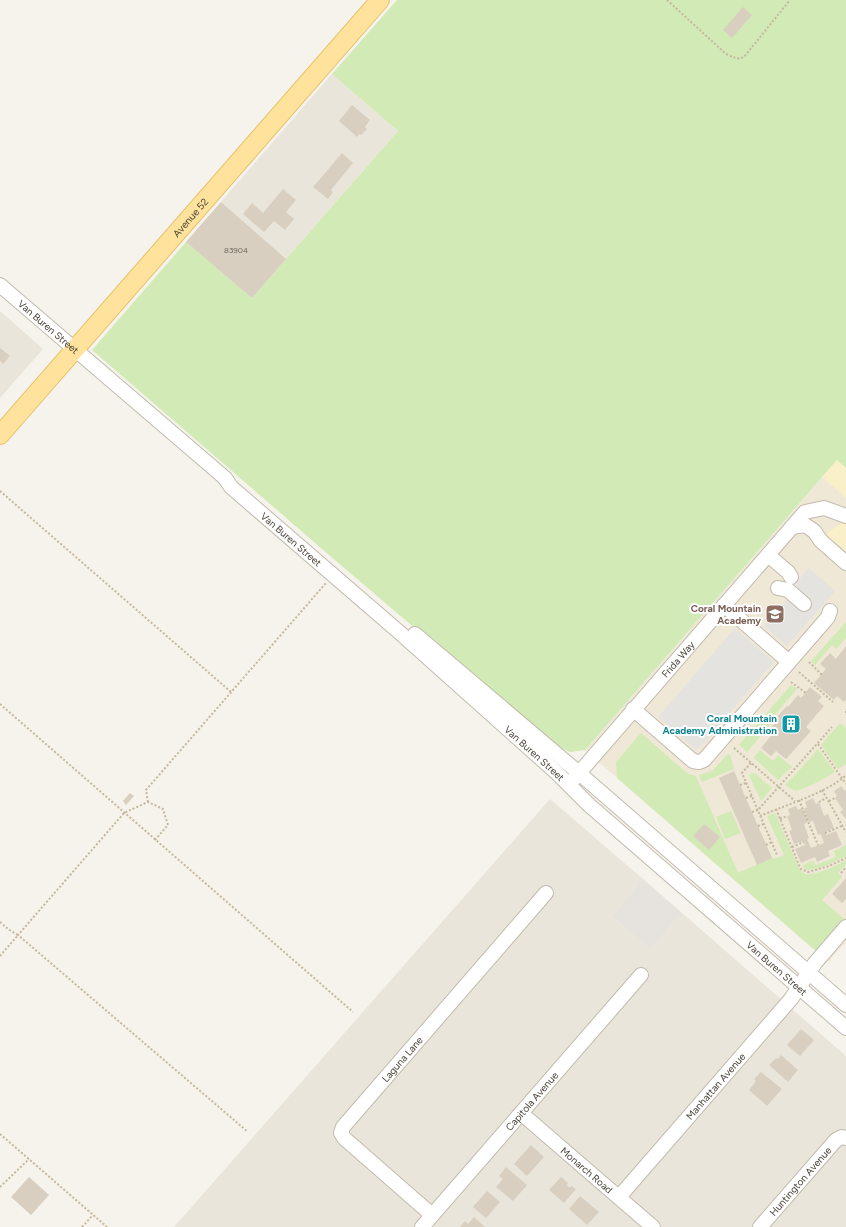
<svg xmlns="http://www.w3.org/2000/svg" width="846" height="1227" font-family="Figtree,sans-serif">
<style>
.residential{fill:#eae5da}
.industrial{fill:#e6e2dd}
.education{fill:#efe8d6}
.green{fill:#d2eab5}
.sand{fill:#f9efc9}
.parking{fill:#e5e3e0}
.building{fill:#d8cfc1}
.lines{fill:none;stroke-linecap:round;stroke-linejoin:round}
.minor-casing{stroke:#c2bbae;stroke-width:16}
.major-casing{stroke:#e6c16a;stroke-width:20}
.path{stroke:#c4b79f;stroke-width:2;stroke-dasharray:2 2;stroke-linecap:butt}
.minor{stroke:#fff;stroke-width:14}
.major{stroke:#ffe39c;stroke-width:18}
.labels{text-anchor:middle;stroke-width:4;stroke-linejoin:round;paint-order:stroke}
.number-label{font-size:8px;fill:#6e675b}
.street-label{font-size:10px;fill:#4b4439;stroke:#fff}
.education-label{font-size:10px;font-weight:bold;fill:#785e54;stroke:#fff;text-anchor:end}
.culture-label{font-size:10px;font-weight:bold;fill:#0d838f;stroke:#fff;text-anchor:end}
</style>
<rect width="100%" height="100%" fill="#f6f3ec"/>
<path class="residential" d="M332 74 398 131 252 298 186 242Z
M0 311 43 349 0 398Z
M550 799 643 879 612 916 650 949 682 913 846 1056V1227H174Z"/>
<path class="industrial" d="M643 879 682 913 650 949 612 916Z"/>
<path class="education" d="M846 450V942L828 962 585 750Z"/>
<path class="green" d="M397 0H846V468L837 460 585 750 570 752 548 742 329 555 92 350 186 242 252 298 398 131 332 74Z
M846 622V638L836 649 832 645 815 665 811 661Z
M791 685 797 689 772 718 774 720 747 752 739 745Z
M840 723 846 728V764L838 769 821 745Z
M641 733 682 769 689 774 696 776 738 873 772 858 774 859 784 855 767 816 775 813 799 868C801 871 803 874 806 874 818 875 836 866 846 860V864L838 873 842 877 822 900 844 919 816 951 617 778 616 762Z
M818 749 835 772C822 780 810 787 795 791L785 785 796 774Z
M760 750 773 761 778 755 792 767 778 780 754 758Z
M728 754 730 755 734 769 702 782 699 775 712 771Z
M754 773 772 788 761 801 749 775Z
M731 811 741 833 725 839 716 817Z
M846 845V856C833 863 822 868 807 870L802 866 813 860 816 865 836 857 834 851Z"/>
<path class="sand" d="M837 460 846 468V498L822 477Z
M843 522 846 523V552L829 537 827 533Z"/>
<path class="parking" d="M809 568 835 591 787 646 764 626 798 587 795 584Z
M735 628 774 662 697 750 658 717Z"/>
<path class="building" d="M743 7 752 15 732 38 723 30Z
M352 105 370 120 365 127 367 129 361 135 359 134 357 137 339 121Z
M342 153 353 163 331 190 333 192 328 199 313 187Z
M283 189 296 200 286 212 294 219 285 230 274 221 264 232 243 214 252 203 263 213Z
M221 202 286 259 252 298 186 242Z
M0 348 10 356 3 364 0 361Z
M846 646V700L844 702 837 696 834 700 814 683 826 669 820 664 830 653 836 659Z
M810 687 822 697 818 701 824 706 806 727 811 731 786 759 776 751 771 756 761 748 771 736 767 732 776 722 774 720 787 706 788 707 798 695 801 698Z
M734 771 772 858 757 865 719 778Z
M841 786 845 791 846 790V819L840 812 843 810 835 798 837 796 834 791Z
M130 793 134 796 126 805 123 801Z
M813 798 816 804 819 802 824 816 828 814 834 828 825 832 826 835 836 831 842 845 828 851 830 856 817 862 815 857 801 863 795 849 805 845 804 841 794 844 789 831 792 830 787 816 790 815 788 809 796 806 798 810 802 808 808 822 804 824 809 838 807 839 811 848 824 843 821 834 818 835 813 821 809 822 804 809 807 807 805 802Z
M704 824 720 837 709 850 693 836Z
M846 878V899L842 903 832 894Z
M801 1029 814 1040 800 1056 787 1045Z
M781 1055 798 1070 788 1082 769 1065 776 1058 778 1059Z
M761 1072 782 1089 767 1106 749 1090 756 1081 754 1079Z
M531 1145 544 1157 527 1176 514 1164Z
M506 1167 527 1185 513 1201 496 1187 503 1179 499 1176Z
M29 1177 49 1195 31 1215 11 1197Z
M561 1177 568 1183 567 1185 570 1188 571 1186 576 1189 564 1203 549 1190Z
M487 1191 500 1202 486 1218 473 1207Z
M580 1196 599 1212 587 1225 569 1209Z
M474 1217 485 1227H460L465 1221 468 1224Z"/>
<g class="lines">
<defs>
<g id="minor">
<path id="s1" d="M0 285 225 478 231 487 399 632 557 773 589 805 846 1028"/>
<path d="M792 527 805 525 814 531 821 541 846 563"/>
<path d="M768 555 788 572 791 577"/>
<path d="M778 588 788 590 804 604"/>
<path d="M724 605 789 662"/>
<path d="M415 634 579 773 846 1005"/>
<path d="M633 709 693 761 699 762 704 760 823 623 828 617 830 611"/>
<path id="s2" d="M573 780 805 512 824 508 846 516"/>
<path id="s3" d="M521 1113 653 1227"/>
<path id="s4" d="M619 1197 791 999 815 963 846 927"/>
<path id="s5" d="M432 1215 344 1138 341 1133 343 1127 546 893"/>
<path id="s6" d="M422 1227 641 975"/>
<path id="s7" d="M760 1227 836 1140 842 1137 846 1138"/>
</g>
<g id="major">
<path id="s8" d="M0 435 380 0"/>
</g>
</defs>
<use href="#minor" class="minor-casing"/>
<use href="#major" class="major-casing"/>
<path class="path" d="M667 0 726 54C733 57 737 60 744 57L790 0
M0 491 231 692
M809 662 822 675
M799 672 833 702
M791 682 806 693
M0 704 353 1012
M846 711V713
M818 744 846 784
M734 748 795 801
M751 763 742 773 777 855
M740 785 746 783
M822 790 846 832
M746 798 752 796
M799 800 818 845
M829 801 835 798
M148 802 146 790 326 583
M819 802 826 798
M776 809 799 865 801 869 808 872 829 866 846 858
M752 812 758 810 832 727
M760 816C783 806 829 792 846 775
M780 819 787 816
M758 826 764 824
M825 833 842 826
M155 840 168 825 163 809 148 802 124 813 18 935 248 1132
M766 845 772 842
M792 847 804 842
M841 873 846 867
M0 922 8 929 18 935 0 956
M0 1134 107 1227
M0 1187 29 1159
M82 1227 93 1215"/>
<use href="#minor" class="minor"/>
<use href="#major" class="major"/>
</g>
<defs>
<symbol id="school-square" viewBox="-11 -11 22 22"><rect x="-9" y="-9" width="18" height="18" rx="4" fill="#8d6e63" stroke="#fff"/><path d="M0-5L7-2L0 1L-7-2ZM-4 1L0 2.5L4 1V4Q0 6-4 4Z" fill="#fff"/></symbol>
<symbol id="building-square" viewBox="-11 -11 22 22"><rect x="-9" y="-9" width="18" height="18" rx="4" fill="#0f9aa8" stroke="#fff"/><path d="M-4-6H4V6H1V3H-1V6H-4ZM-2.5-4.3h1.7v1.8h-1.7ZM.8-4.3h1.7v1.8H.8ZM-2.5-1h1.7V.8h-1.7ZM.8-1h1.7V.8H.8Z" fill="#fff"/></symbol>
</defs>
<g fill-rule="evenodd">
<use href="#school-square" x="764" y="603" width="22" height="22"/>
<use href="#building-square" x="780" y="713" width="22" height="22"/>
</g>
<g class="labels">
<g class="number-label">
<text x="236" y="253">83904</text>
</g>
<g class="street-label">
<text dy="4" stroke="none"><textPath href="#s8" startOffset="289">Avenue 52</textPath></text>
<text dy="4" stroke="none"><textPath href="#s1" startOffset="64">Van Buren Street</textPath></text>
<text dy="4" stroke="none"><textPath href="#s1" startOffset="387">Van Buren Street</textPath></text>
<text dy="4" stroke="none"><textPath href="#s2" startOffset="160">Frida Way</textPath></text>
<text dy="4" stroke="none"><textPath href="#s1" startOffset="711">Van Buren Street</textPath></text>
<text dy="4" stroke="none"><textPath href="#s1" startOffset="1035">Van Buren Street</textPath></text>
<text dy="4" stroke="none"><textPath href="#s5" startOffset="219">Laguna Lane</textPath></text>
<text dy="4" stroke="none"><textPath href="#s4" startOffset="147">Manhattan Avenue</textPath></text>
<text dy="4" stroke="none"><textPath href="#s6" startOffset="167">Capitola Avenue</textPath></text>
<text dy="4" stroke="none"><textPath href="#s3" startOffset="87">Monarch Road</textPath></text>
<text dy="4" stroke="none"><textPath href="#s7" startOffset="61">Huntington Avenue</textPath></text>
</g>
<g class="education-label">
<text x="761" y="612">Coral Mountain<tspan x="761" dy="12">Academy</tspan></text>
</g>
<g class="culture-label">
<text x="777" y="722">Coral Mountain<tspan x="777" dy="12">Academy Administration</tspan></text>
</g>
</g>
</svg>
